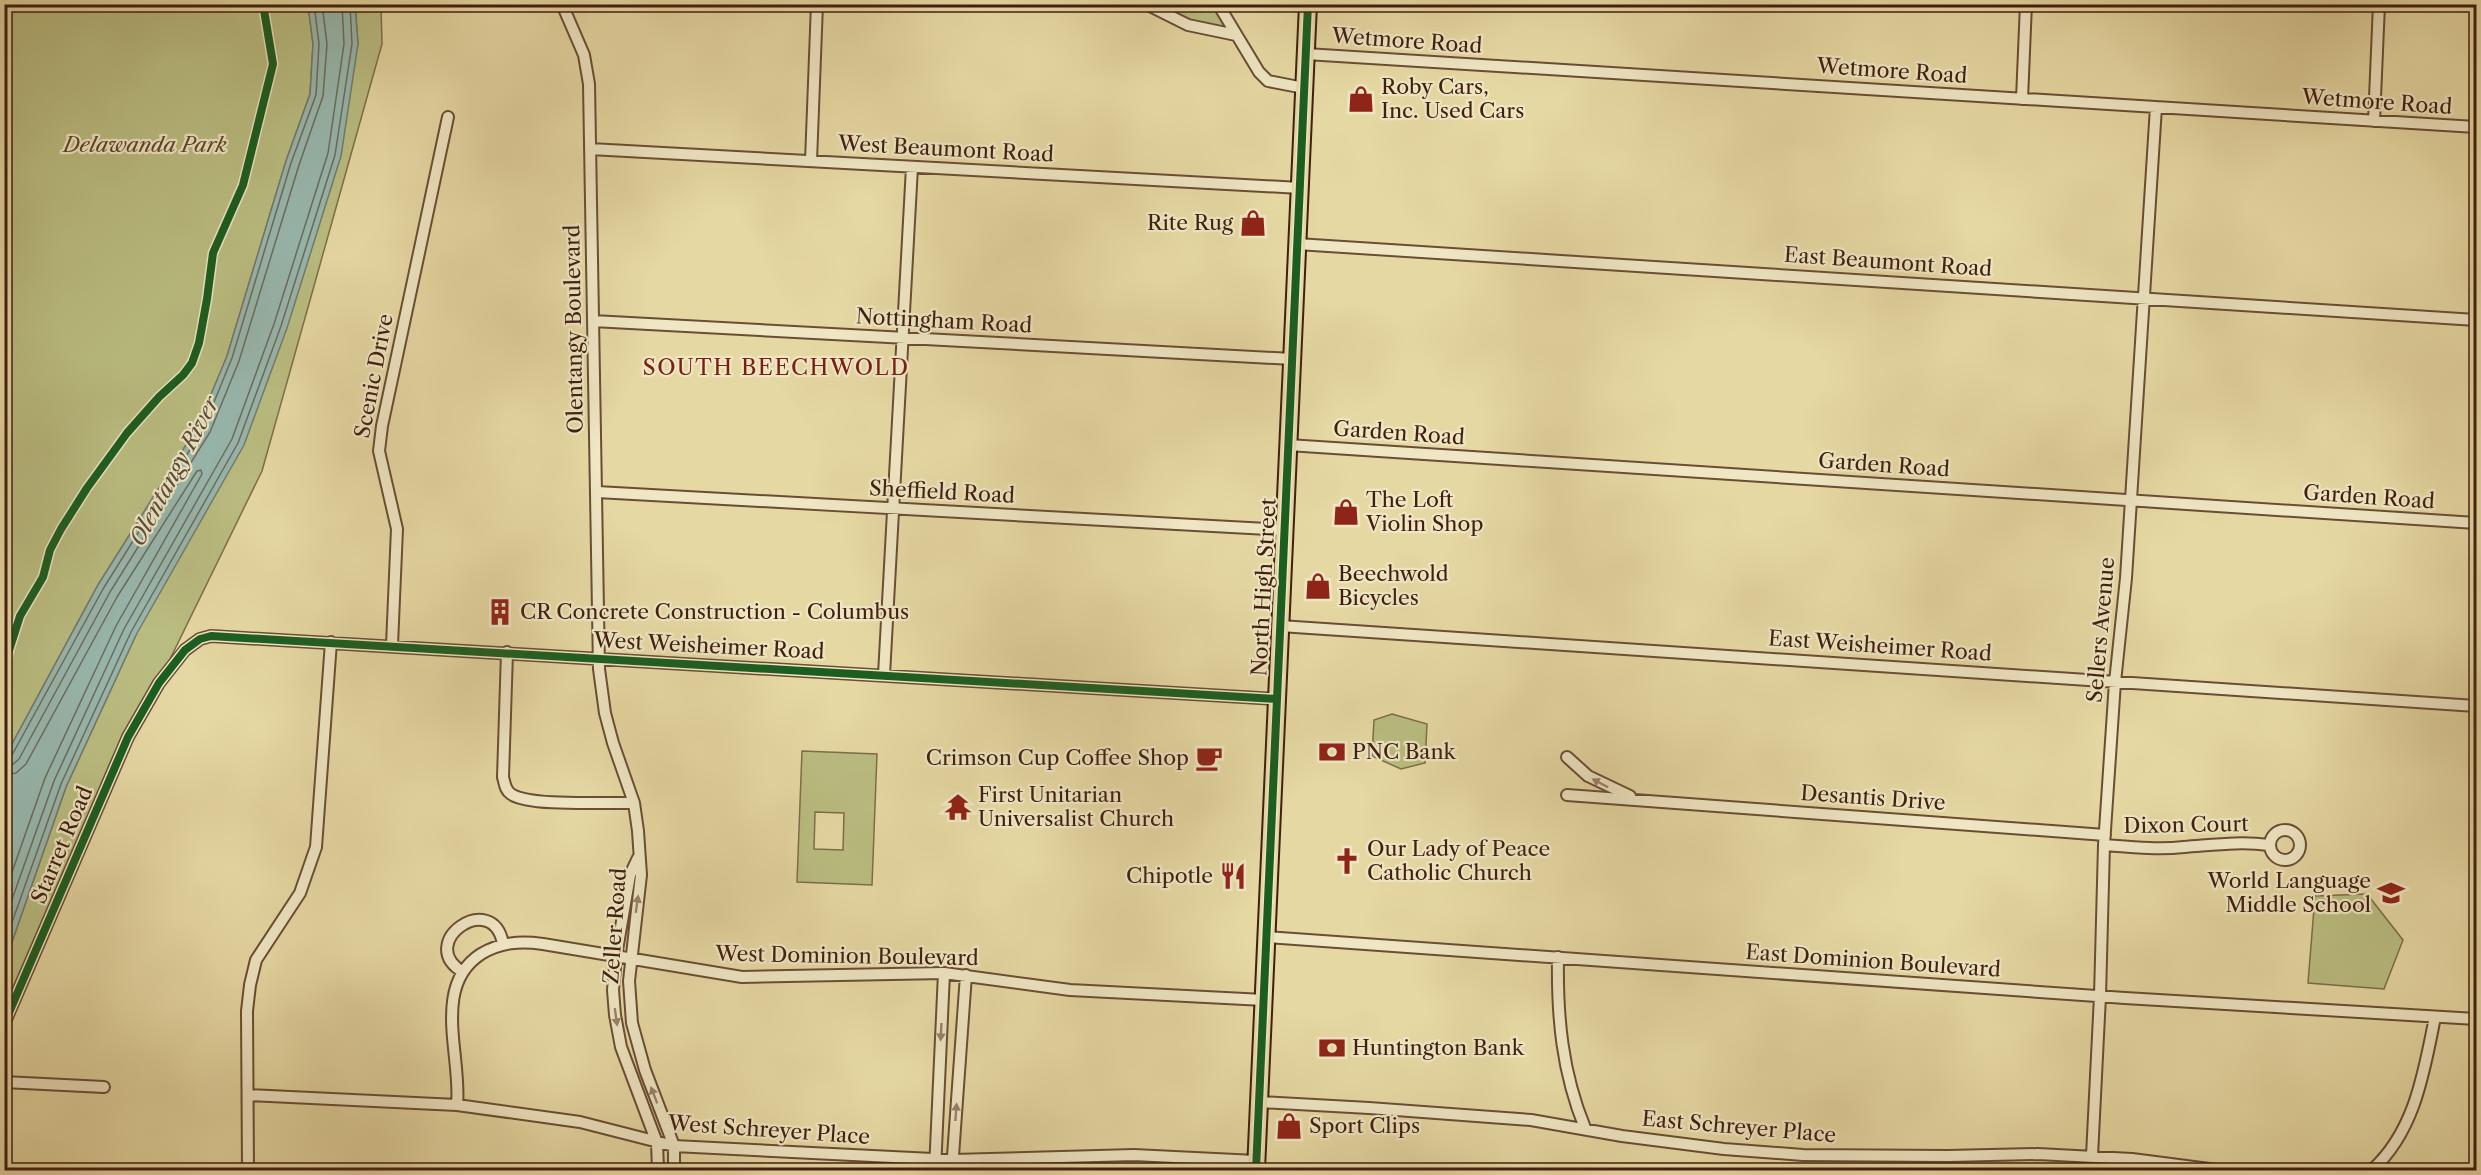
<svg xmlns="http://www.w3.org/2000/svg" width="2481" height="1175" font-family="'Libre Caslon Text',serif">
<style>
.green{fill:#babd81;stroke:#7d6e48;stroke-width:1.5;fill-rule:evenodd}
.water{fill:#98b8ae;stroke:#757b6f;stroke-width:1.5}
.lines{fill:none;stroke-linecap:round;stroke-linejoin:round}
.shore{stroke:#6c6c5f;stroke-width:1.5}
.minor-casing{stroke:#6a4d35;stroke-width:14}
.primary-casing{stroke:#401f10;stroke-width:20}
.minor{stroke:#efe6c3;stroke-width:10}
.primary{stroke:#e6d8a3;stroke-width:16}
.cycleway-casing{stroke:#efe6c3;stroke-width:11}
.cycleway{stroke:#1b5e20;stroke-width:8}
.oneway{fill:#98826a}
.labels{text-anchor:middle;stroke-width:4.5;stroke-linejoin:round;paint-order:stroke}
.street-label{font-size:21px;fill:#401f10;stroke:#efe6c3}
.poi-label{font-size:21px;fill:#401f10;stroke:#efe6c3;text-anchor:start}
.park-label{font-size:21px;font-style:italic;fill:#5e462c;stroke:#efe6c3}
.neighbourhood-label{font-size:22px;letter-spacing:1.5px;fill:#7a1f14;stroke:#efe6c3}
.water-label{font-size:22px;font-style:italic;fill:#5a4d3f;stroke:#efe6c3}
</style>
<rect width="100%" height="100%" fill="#e6d8a3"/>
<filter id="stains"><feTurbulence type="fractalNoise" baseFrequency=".00333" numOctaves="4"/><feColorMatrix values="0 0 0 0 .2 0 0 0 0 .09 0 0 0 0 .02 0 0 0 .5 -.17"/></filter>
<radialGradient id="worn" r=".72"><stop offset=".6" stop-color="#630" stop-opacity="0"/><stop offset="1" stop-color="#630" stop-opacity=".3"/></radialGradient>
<path class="green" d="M5 5H308L313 44 310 94 286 161 227 356 198 426 98 585 5 757Z
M355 5H381L382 44 262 471 87 829 5 1028V962L66 787 136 635 358 44Z
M1146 5H1218L1236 35 1188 25Z
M1392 714 1427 724 1425 763 1401 769 1372 756 1374 720Z
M802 751 877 754 872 885 797 882ZM815 812 844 813 843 850 814 849Z
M2367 894 2403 940 2384 989 2308 983 2315 896Z"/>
<path class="water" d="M308 5H355L358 44 341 156 287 328 244 445 136 635 66 787 5 962V757L98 585 198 426 227 356 286 161 310 94 313 44Z"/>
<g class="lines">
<path class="shore" d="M4 758 12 755 103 589 203 429 232 358 291 163 316 95 319 44 314 4
M4 766 12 765 19 759 110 592 210 432 239 361 299 165 323 96 327 44 322 4
M4 775 16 773 26 764 117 597 197 471 201 470 202 474 116 626 45 778 4 895
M4 922 54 781 124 629 232 439 274 324 328 153 344 44 342 4
M4 945 61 784 131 632 238 443 281 326 335 155 352 44 350 4"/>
<defs>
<path id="minor" d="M562 4 584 55 589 84 599 669 605 713 613 743 634 803 638 831 641 875 629 981 632 1023 645 1070 674 1146V1170
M1146 4 1188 25 1236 35
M1218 4 1259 72 1268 81 1304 88
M1306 54 2476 127
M2022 99 2026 4
M2374 121 2379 4
M590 149 1300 188
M811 161 817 4
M1297 244 2476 320
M593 321 1292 359
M1288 445 2476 523
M597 492 1285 530
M1280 626 2476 706
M392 645 397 529 379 451 382 426 448 117
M507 652 503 777C505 784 505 790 511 794 530 807 608 802 634 803
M884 675 912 167
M1567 757 1588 776 1630 796
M1567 795 2105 835
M2270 845a15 15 0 1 1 30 0a15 15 0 1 1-30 0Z
M2104 845C2130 847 2158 850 2184 847 2213 845 2240 841 2269 845
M638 858 630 875 616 956 613 990 615 1015 621 1047 657 1143 658 1170
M1266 937 2125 998 2476 1019
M1558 957C1557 1017 1562 1072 1585 1128
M463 972C414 943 493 888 503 944
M4 1024 128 737 159 683 185 650 200 639 211 636 1277 699
M4 1082 104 1087
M248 1095 457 1105 580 1122 674 1146 953 1160 1134 1155 1256 1161
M1259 1102 1369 1108 1531 1120 1622 1136 1724 1149 1803 1155 1948 1156 2038 1154 2132 1159 2217 1170
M457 1105C462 1057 431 986 481 954 501 942 520 941 543 944L742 977 944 973 1070 990 1264 1000
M2092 1156 2100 996 2104 845 2115 682 2126 578 2156 107
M248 1170 247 1011 250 985 256 960 300 893 316 847 331 642
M935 1170 944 973
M952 1170 966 975
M2372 1170C2415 1131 2424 1072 2435 1017"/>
<path id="primary" d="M1256 1170 1308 4"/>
</defs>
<use href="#minor" class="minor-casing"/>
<use href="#primary" class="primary-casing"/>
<use href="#minor" class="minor"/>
<use href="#primary" class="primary"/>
<defs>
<path id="cycleway" d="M4 666 20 616 43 577 50 550 61 529 87 488 127 433 159 397 183 375 192 363 199 343 207 299 213 253 243 185 273 64 263 4
M4 1024 128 737 159 683 185 650 200 639 211 636 1277 699
M1256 1170 1308 4"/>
</defs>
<use href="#cycleway" class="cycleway-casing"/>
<use href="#cycleway" class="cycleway"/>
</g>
<defs><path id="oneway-solid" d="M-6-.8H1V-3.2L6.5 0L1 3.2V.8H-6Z" transform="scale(1.5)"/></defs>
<g class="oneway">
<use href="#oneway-solid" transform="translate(1600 783) rotate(-152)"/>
<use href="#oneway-solid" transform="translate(637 904) rotate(-82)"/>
<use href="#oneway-solid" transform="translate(616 1017) rotate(82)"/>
<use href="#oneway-solid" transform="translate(941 1032) rotate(93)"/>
<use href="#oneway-solid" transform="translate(654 1095) rotate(-111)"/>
<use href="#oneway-solid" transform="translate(956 1112) rotate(-86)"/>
</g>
<defs>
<symbol id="shop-bare" viewBox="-9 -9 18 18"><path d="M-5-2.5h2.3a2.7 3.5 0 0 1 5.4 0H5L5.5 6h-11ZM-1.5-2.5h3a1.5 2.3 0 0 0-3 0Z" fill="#8f2418" stroke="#efe6c3" stroke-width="2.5" paint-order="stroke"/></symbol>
<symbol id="building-bare" viewBox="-9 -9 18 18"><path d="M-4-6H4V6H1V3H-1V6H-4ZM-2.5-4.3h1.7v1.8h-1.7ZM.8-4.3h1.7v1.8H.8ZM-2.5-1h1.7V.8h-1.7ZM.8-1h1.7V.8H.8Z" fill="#8f2418" stroke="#efe6c3" stroke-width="2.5" paint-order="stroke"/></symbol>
<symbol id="bank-bare" viewBox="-9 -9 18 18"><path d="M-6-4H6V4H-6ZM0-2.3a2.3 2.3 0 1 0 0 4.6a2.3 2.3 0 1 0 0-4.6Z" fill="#8f2418" stroke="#efe6c3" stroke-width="2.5" paint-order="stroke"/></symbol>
<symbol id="cafe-bare" viewBox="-9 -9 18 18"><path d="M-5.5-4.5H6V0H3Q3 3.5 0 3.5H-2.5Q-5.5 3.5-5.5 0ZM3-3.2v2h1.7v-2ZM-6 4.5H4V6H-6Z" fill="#8f2418" stroke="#efe6c3" stroke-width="2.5" paint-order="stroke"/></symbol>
<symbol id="temple-bare" viewBox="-9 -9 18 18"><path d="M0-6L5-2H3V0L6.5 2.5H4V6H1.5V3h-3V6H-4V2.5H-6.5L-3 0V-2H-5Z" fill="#8f2418" stroke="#efe6c3" stroke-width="2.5" paint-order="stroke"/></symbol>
<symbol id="church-bare" viewBox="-9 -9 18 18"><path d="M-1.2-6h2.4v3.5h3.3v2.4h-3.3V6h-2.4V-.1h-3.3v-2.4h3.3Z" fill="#8f2418" stroke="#efe6c3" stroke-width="2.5" paint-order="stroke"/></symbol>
<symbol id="restaurant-bare" viewBox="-9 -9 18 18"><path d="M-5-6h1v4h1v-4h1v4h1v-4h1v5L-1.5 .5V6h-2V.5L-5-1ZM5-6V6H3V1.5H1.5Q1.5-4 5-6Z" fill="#8f2418" stroke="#efe6c3" stroke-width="2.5" paint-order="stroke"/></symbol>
<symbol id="school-bare" viewBox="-9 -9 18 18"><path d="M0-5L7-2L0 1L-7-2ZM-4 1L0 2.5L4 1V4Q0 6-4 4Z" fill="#8f2418" stroke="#efe6c3" stroke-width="2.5" paint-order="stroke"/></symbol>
</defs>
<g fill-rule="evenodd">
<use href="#shop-bare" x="1342" y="80" width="38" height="38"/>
<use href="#shop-bare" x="1234" y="204" width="38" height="38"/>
<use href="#shop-bare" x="1327" y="493" width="38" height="38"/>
<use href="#shop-bare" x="1299" y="567" width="38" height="38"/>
<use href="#building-bare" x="481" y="593" width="38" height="38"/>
<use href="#bank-bare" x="1313" y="733" width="38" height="38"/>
<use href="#cafe-bare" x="1190" y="739" width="38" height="38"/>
<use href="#temple-bare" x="939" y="788" width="38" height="38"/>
<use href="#church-bare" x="1328" y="842" width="38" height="38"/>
<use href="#restaurant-bare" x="1214" y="857" width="38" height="38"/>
<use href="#school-bare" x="2372" y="874" width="38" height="38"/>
<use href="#bank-bare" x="1313" y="1029" width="38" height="38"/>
<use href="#shop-bare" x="1270" y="1107" width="38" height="38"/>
</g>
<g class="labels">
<g class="street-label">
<text transform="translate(1407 41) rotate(4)" y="7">Wetmore Road</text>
<text transform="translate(1892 71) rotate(4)" y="7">Wetmore Road</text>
<text transform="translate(2377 102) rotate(4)" y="7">Wetmore Road</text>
<text transform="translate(946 149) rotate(3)" y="7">West Beaumont Road</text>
<text transform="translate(1888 262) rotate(4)" y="7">East Beaumont Road</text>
<text transform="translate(944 321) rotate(3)" y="7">Nottingham Road</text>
<text transform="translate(574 329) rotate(-91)" y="7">Olentangy Boulevard</text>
<text transform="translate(374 376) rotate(-79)" y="7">Scenic Drive</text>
<text transform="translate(1399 433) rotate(4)" y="7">Garden Road</text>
<text transform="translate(1884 465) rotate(4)" y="7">Garden Road</text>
<text transform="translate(942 492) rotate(3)" y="7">Sheffield Road</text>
<text transform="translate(2369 497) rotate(4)" y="7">Garden Road</text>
<text transform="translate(1264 587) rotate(-87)" y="7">North High Street</text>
<text transform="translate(2101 630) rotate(-85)" y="7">Sellers Avenue</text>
<text transform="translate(709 646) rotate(3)" y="7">West Weisheimer Road</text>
<text transform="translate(1880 646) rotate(4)" y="7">East Weisheimer Road</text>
<text transform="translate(1873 798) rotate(4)" y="7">Desantis Drive</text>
<text transform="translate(2186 825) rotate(-1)" y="7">Dixon Court</text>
<text transform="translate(62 845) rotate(-67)" y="7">Starret Road</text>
<text transform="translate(615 926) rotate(-86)" y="7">Zeller Road</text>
<text transform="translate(847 956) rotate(1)" y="7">West Dominion Boulevard</text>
<text transform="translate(1873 961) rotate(4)" y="7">East Dominion Boulevard</text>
<text transform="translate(1739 1127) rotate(5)" y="7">East Schreyer Place</text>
<text transform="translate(769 1130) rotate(4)" y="7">West Schreyer Place</text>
</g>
<g class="poi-label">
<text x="1381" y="94">Roby Cars,<tspan x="1381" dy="24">Inc. Used Cars</tspan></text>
<text x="1233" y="230" text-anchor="end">Rite Rug</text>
<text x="1366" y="507">The Loft<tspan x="1366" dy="24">Violin Shop</tspan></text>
<text x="1338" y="581">Beechwold<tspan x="1338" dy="24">Bicycles</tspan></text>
<text x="520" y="619">CR Concrete Construction - Columbus</text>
<text x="1352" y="759">PNC Bank</text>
<text x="1189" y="765" text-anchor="end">Crimson Cup Coffee Shop</text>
<text x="978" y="802">First Unitarian<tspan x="978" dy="24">Universalist Church</tspan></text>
<text x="1367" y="856">Our Lady of Peace<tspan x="1367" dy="24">Catholic Church</tspan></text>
<text x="1213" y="883" text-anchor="end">Chipotle</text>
<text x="2371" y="888" text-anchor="end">World Language<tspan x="2371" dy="24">Middle School</tspan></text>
<text x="1352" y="1055">Huntington Bank</text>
<text x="1309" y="1133">Sport Clips</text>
</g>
<g class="park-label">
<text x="145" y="152">Delawanda Park</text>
</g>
<g class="neighbourhood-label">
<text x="776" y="375">SOUTH BEECHWOLD</text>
</g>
<g class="water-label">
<text transform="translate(174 471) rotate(-62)" y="8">Olentangy River</text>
</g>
</g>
<rect width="2481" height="1175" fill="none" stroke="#e6d8a3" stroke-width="24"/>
<rect x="6" y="6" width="2469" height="1163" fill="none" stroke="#401f10" stroke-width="3"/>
<rect x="12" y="12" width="2457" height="1151" fill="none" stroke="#401f10" stroke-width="1.5"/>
<rect width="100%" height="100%" filter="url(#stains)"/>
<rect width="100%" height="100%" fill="url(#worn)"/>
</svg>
